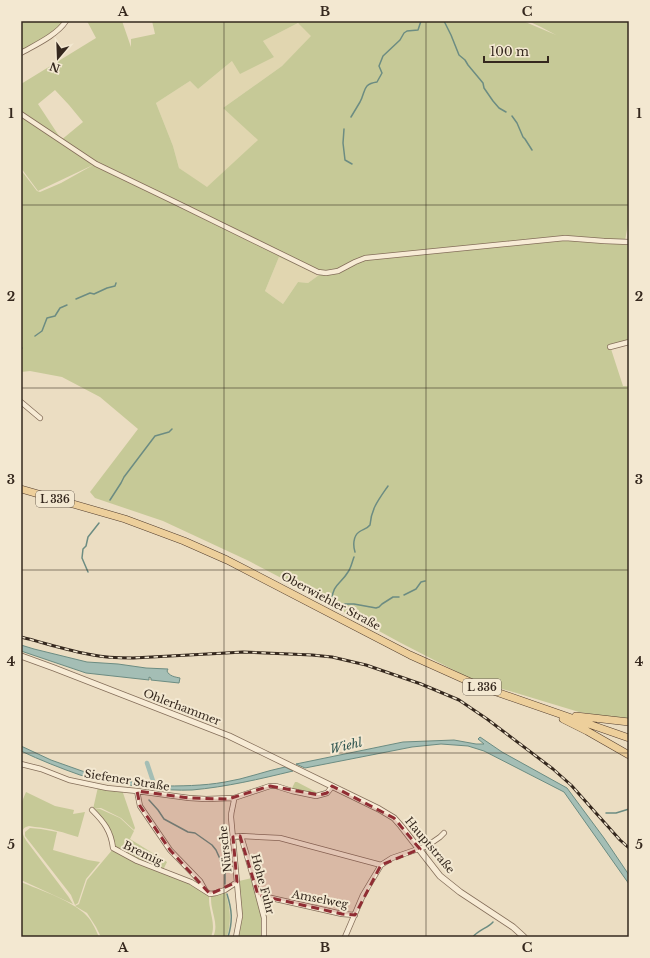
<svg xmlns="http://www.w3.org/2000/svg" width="650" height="958" font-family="'Libre Baskerville',serif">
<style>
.farmland{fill:#e1d6b0}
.green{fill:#c6c997;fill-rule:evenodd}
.water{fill:#a4beb5;stroke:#6c8c82}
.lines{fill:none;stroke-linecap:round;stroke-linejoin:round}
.stream{stroke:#6c8c82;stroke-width:1.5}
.canal{stroke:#a4beb5;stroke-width:4.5}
.minor-casing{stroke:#846e5a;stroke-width:6}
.tertiary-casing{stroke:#846e5a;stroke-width:7}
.primary-casing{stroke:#523d2e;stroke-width:8}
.minor{stroke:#f7ebd5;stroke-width:4.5}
.tertiary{stroke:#f7ebd5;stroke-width:5.5}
.primary{stroke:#edcf9b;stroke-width:7}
.rail-casing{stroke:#35281e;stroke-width:3}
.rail{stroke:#f3e8d1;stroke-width:1.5;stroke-dasharray:4.5;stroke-linecap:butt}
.marked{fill:#902d33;fill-opacity:0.2;stroke:#902d33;stroke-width:3;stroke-dasharray:8 5;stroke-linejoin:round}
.grid{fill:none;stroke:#35281e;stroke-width:1;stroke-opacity:0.55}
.labels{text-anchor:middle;stroke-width:4;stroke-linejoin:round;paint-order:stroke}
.shield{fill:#f3e8d1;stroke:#6e6254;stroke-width:1}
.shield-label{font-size:10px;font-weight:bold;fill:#35281e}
.street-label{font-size:11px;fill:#35281e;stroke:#f3e8d1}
.water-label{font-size:12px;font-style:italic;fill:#2e544f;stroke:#f3e8d1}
.neatline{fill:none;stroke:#35281e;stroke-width:1.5}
.grid-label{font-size:13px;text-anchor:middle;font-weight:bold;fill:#35281e}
</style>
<rect width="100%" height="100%" fill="#ebddc2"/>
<path class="farmland" d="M298 23 312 36 282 66 223 108 259 140 207 188 179 168 173 146 156 103 190 81 198 89 232 61 274 57 263 41Z
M279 257 319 275 308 283 298 282 283 304 265 291Z"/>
<path class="green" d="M21 21H66L63 27 21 53Z
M87 21H122L131 47V39L155 34 152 21H523L556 35 541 27 528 21H629V218L625 241 629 242V342L611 349 623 386H629V720L579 712 473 680 401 643 289 582 249 561 163 521 95 498 90 492 138 429 100 397 62 377 30 371 21 372V170L37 191 40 192 61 183 95 164 60 141 83 122 69 105 55 90 38 104 59 136H56L21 112V84L96 38ZM298 23 311 36 282 66 223 108 258 140 207 187 179 168 173 146 156 103 190 81 198 89 232 61 240 74 274 57 263 41ZM279 257 319 275 308 283 298 282 283 304 265 291Z
M21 116 93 165 38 191 21 168Z
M295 782H297L316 792V794L299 791 292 788Z
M98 787 122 790 135 828 134 830 121 818 101 808 93 809Z
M26 792 55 806 74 810 73 814 85 812 78 837C65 833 50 828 35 827 33 827 31 826 29 826 18 828 24 838 28 843L68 896 73 904 21 880V804Z
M97 809H100L120 818 134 831 130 839 167 862 163 870 137 861 114 846 113 842 93 810Z
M30 828 41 829 57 832 53 850 88 860 100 862 86 879 78 903 75 905 71 895 25 836V832Z
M113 849 190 883 209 895C209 900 209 904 210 908 212 919 215 927 211 937H101L96 927 87 913 75 906 79 904 87 880Z
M252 878 263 917V937H237L239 881Z
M21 882C40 890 68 899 84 913 91 919 95 928 99 937H21Z
M225 890C230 909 232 918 227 937H213C218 927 214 918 212 908 211 904 211 899 211 895Z"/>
<path class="water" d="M21 645 34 649 87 662 118 664 146 668 168 669 167 671C169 676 175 677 180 678L179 683 151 680V678L149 677V680L86 673 21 651Z
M480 737 502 752 567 788 604 838 629 875V884L564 792 484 751 468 746 441 744 412 747 305 768 296 764 403 742 454 740 476 744H484L478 739Z
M21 746 51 760 82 771 151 786 152 784 158 786C180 786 203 786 225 782 245 779 265 771 285 767L293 771C260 779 226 787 192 790 164 791 137 787 110 781 100 779 90 778 80 775 60 768 40 760 21 751Z"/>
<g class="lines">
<path class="stream" d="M444 21 451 35 459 55 465 60 468 65 483 83 484 88 493 101 499 108 506 112
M512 116 517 123 523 137 525 139 532 150
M351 117C354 112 357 107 360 102 366 91 362 84 377 82L382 73 379 66 383 56 400 40 404 33 407 31 418 30 421 21
M344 129 343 143 345 160 352 164
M76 299 90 293 94 294 107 288 115 286 116 283
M35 336 42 331 47 318 55 316 60 308 67 305
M21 349 22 348
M110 500 121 483 124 477 155 436 169 432 172 429
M355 552C353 546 353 536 359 532 363 529 367 529 370 525 371 509 379 499 388 486
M354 557C352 562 351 568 348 572 341 584 332 585 332 600 332 606 330 602 333 606L344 604H354L376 608 379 607 382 604 393 597H399
M88 572 82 558 83 549 86 546 88 537 99 523
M404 595 416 589 421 582 425 581
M149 800 158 810 164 819 188 832 195 833 212 845 216 850 225 870V884
M606 813H616L629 809
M227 894C232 910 233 921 228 937
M473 937C478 930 488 928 493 922"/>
<path class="canal" d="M147 763 155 787"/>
<defs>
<path id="minor" d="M21 53C35 45 57 35 66 21
M21 114 96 164 175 202 318 272 326 273 338 271 355 262 365 258 565 238 604 241 629 242
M610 347 629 342
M21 402 40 418
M21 764 41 769 69 780 107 788 137 791 189 798 206 799 234 798 270 786H276L292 791 316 796 327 793 331 788 332 786
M137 791 140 806 170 850 200 881 205 890
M234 798C234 805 231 810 231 817L240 916 236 937
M92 810C104 822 111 831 113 848L137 861 191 882 210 894 216 893 225 890 237 882
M241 836 253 876 264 918V937
M232 837 241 836 280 838 381 865
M258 895 342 914 355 915
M345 937 363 895 381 865 392 858 427 846 440 837 444 833"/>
<path id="tertiary" d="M21 656 54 668 229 736 379 809 394 818 401 826 440 876 460 892 513 927 524 937"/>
<path id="primary" d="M21 489 125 519 184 541 227 560 410 655 479 686 629 738
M576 716 629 722
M563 719 587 731 629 755"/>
</defs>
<use href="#minor" class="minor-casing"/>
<use href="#tertiary" class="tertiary-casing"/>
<use href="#primary" class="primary-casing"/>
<use href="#minor" class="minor"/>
<use href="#tertiary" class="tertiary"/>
<use href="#primary" class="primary"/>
<defs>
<path id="rail" d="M21 637C45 643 69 651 93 655 106 658 120 658 133 658L226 653 243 652 312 655 332 657 366 665 421 684 459 700 487 719 553 769 571 785 620 840 629 848"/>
</defs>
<use href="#rail" class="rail-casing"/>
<use href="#rail" class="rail"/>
</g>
<path class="marked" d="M270 786 319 795 327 793 332 786 394 818 420 849 381 865 355 915 342 914 258 895 240 836 233 837 237 882 210 894 170 850 140 806 137 791 189 798 228 799Z"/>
<path class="grid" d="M224 21V937M426 21V937M21 205H629M21 388H629M21 570H629M21 753H629"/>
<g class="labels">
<g class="shield">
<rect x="36" y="491" width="38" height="16" rx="3"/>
<rect x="463" y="679" width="38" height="16" rx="3"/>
</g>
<g class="shield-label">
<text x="55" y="503">L 336</text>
<text x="482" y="691">L 336</text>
</g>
<g class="street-label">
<text transform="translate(331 601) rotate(28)" y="4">Oberwiehler Straße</text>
<text transform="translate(182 707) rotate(21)" y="4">Ohlerhammer</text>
<text transform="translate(127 780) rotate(9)" y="4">Siefener Straße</text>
<text transform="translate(430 845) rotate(50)" y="4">Hauptstraße</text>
<text transform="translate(225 849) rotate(-96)" y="4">Nürsche</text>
<text transform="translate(143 853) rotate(25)" y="4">Bremig</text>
<text transform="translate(263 884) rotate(75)" y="4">Hohe Fuhr</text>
<text transform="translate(320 899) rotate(11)" y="4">Amselweg</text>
</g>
<g class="water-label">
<text transform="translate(346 746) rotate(-13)" y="4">Wiehl</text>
</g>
</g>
<rect width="650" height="958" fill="none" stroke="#f3e8d1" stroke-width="44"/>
<g transform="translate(58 58) rotate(199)" stroke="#f3e8d1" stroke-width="3" paint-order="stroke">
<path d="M0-3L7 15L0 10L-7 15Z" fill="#35281e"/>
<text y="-6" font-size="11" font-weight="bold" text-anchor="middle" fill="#35281e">N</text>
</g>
<path d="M484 56v6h64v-6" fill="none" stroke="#35281e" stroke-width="2"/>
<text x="490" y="56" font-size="12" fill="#35281e" stroke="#f3e8d1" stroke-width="3" paint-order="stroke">100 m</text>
<rect x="22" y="22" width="606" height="914" class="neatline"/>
<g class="grid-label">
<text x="123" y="16">A</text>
<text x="325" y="16">B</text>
<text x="527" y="16">C</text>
<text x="11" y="118">1</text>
<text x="639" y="118">1</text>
<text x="11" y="301">2</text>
<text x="639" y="301">2</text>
<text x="11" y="484">3</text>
<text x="639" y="484">3</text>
<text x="11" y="666">4</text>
<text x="639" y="666">4</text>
<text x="11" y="849">5</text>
<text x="639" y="849">5</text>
<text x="123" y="952">A</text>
<text x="325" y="952">B</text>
<text x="527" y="952">C</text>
</g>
</svg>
